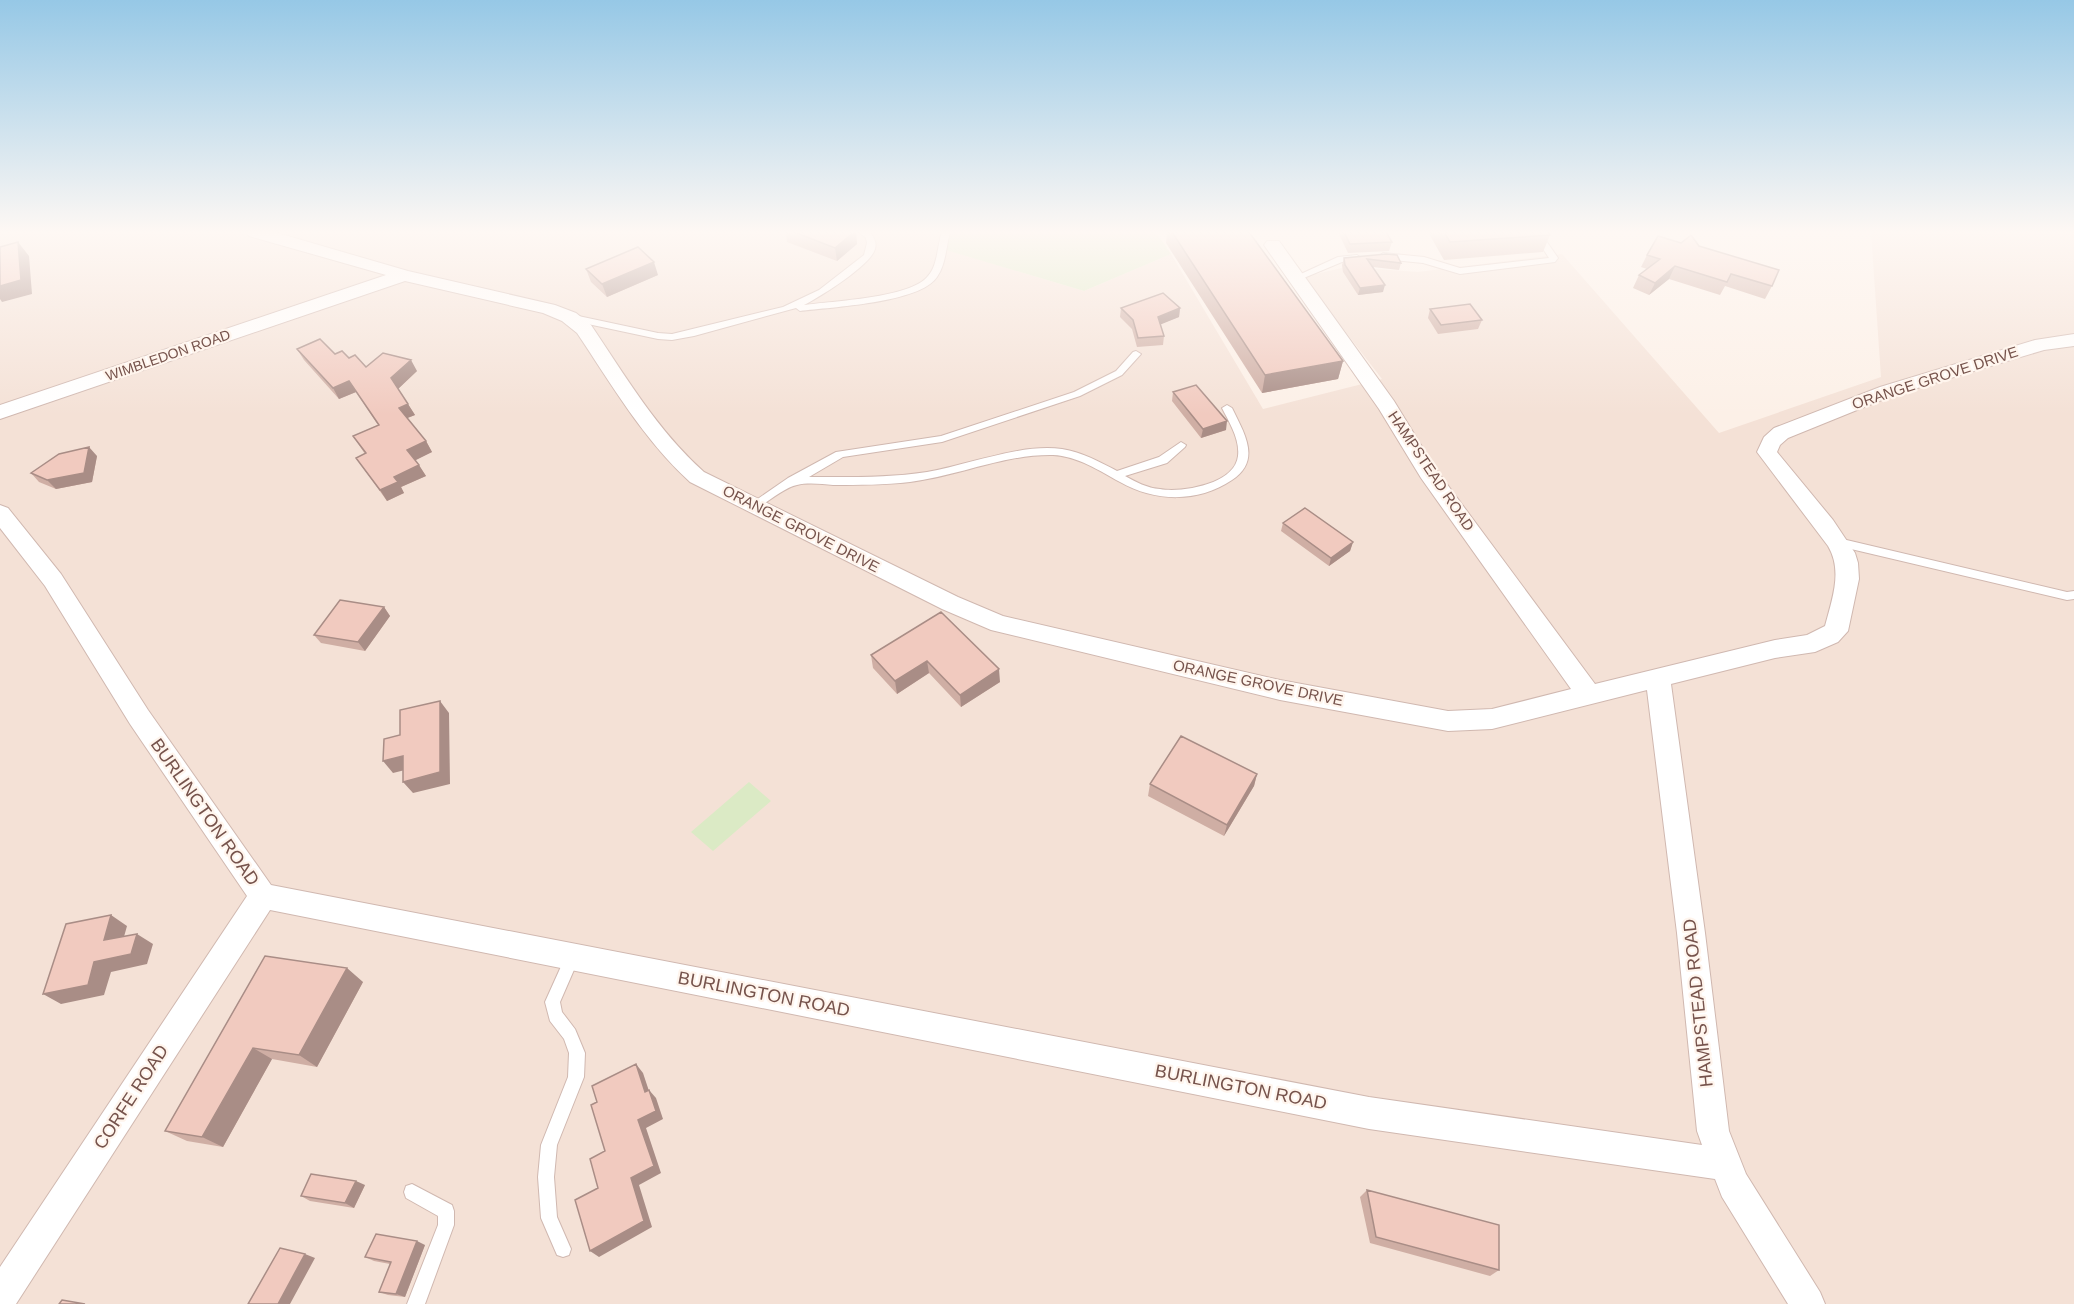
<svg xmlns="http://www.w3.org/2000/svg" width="2074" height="1304" font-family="Arial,sans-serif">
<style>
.residential{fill:#f4e1d6}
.green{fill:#dbeac5}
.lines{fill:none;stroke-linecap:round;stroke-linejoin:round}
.lane-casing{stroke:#d0b8b0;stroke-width:2}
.street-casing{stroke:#d0b8b0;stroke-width:2}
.lane{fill:#fff;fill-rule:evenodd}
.street{fill:#fff;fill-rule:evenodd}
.wall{fill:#cfaea4}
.shaded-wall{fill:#a98d86}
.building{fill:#f1cabf;stroke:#a98d86;stroke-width:1.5}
.labels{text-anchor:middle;stroke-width:4.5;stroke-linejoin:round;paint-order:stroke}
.far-street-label{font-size:14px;fill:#76534c;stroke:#fff5ed}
.street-label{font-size:15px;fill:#76534c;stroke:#fff5ed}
.near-street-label{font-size:18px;fill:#76534c;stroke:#fff5ed}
</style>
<rect width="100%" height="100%" fill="#fcf0e7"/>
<path class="residential" d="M0 232H953L940 248 1084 291 1171 254 1263 409 1382 379 1303 277 1346 267 1418 272 1562 254 1719 433 1881 377 1871 232H2074V1304H0Z"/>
<path class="green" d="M953 232H1156L1171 254 1084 291 939 248Z
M749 782 771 801 713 851 691 832Z"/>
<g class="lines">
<defs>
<path id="lane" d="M859 232H869C874 237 877 242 875 249 871 265 820 297 804 305 832 301 911 298 928 276 938 265 937 246 942 232H950C946 247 946 264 937 277 920 303 831 307 800 311L796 308 694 336 672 340 658 339 569 320 564 317 569 314 658 333 672 334 783 307 819 290 864 255 867 243 866 238Z
M1532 232H1540L1558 258 1555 262 1460 274 1423 263 1383 259 1379 256 1383 253 1424 257 1460 268 1549 258Z
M1357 255 1361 258 1360 260 1342 262 1299 280 1296 281 1292 278 1338 257Z
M1136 351 1141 354 1122 375 1080 396 942 442 843 457 809 477C849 477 888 478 927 472 968 465 1022 443 1062 449 1082 452 1100 462 1117 471L1159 457 1181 442 1186 445 1185 447 1167 463 1125 476C1136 482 1147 488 1160 489 1182 493 1235 484 1238 456 1240 439 1229 422 1222 408L1227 405 1232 408C1244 433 1262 460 1232 480 1198 503 1155 502 1120 482 1100 471 1077 456 1053 455 1005 454 958 476 910 482 885 485 859 485 833 485 822 484 808 482 797 485 786 487 768 501 758 508L754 509 749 505 788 478 836 452 941 436 1074 392 1116 371 1133 352Z
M1838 538 2067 592 2074 591V599L2067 600 1834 545 1832 542Z
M573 949 578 951 580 956 560 1002 562 1012 575 1029 585 1053 584 1077 557 1145 554 1177 557 1217 571 1249 569 1255 563 1257 557 1255 541 1218 538 1177 541 1145 568 1077 569 1053 564 1039 550 1021 545 1002 568 951Z
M412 1184 452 1205 454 1211V1225L425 1304H407L438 1225V1216L406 1198 404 1192 406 1186Z"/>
<path id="street" d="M247 232H274L408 271 555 305 576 313 591 325C626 377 657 430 704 472L958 597 1003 616 1280 680 1448 711 1492 709 1571 689 1421 478 1379 409 1264 245 1267 241H1279L1394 401 1435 468 1595 684 1775 640 1807 635 1825 626C1832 599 1843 571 1828 546L1757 452 1764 437 1774 428 1880 387 2035 340 2074 334V346L2044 350 1894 395 1788 438 1780 445 1777 452 1833 520 1855 553 1858 563 1859 579 1848 631 1838 642 1815 652 1775 658 1671 684 1705 933 1729 1131 1746 1174 1820 1292 1825 1304H1788L1722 1197 1715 1179 1369 1129 270 910 16 1304H0V1267L247 896 130 724 45 586 0 528V505L8 508 61 574 148 710 271 885 1369 1097 1702 1145 1697 1131 1677 933 1647 690 1492 729 1448 731 1280 700 991 630 942 609 690 482C643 439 612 385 577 333L562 321 543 313 405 281 0 419V405L386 275 249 236Z"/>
</defs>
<use href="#lane" class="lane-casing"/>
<use href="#street" class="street-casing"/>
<use href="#lane" class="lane"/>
<use href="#street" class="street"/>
</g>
<path class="wall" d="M786 232H856L857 244 837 261 787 242Z
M1167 232H1249L1343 361 1338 379 1262 393 1166 243Z
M1339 232H1386L1392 242 1389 251 1348 253 1339 234Z
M1428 232H1548L1550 235 1543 252 1444 260Z
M1681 243 1699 246 1772 286 1765 299 1725 286 1720 295 1669 279 1649 295 1633 288 1639 275 1647 269 1641 267 1647 255Z
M1386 254 1401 263 1399 270 1373 267 1383 292 1358 295 1343 272 1342 265 1344 258Z
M586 269 658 275 607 297 591 282Z
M1121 308H1180L1179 317 1160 324 1164 336 1163 345 1137 347 1132 329 1120 317Z
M1430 309 1482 320 1478 329 1438 334 1428 318Z
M297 349 335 354 349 358 366 367 417 371 398 389 415 415 407 418 426 441 432 452 415 460 426 476 401 487 404 493 387 501 356 458 365 454 353 436 378 425 356 392 339 399 304 360Z
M1173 392 1226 430 1201 438 1172 401Z
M97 456 92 482 56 489 39 482 31 473Z
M1283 523 1353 542 1350 551 1329 566 1281 531Z
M384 607 390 616 365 651 321 643 314 635Z
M941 612 1000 682 961 707 929 673 897 694 873 668 871 655Z
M1257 774 1254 786 1224 836 1148 796 1150 784Z
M265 956 363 982 317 1067 272 1059 223 1147 187 1141 165 1131Z
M365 1185 354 1208 310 1201 301 1196Z
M1367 1190 1499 1270 1490 1276 1370 1243 1360 1197Z
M425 1245 405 1297 388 1295 379 1292 390 1264 374 1261 365 1257Z"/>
<path class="shaded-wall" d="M854 232H856L857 244 837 261 835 248Z
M18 242 29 256 32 294 2 302 0 299V286Z
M654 262 658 275 607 297 602 284Z
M1675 266 1669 279 1649 295 1655 283Z
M1385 285 1383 292 1358 295 1360 288Z
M1180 308 1179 317 1157 326 1158 317Z
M411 360 417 371 398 389 391 378Z
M1343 361 1338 379 1262 393 1265 375Z
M349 381 356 392 339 399 333 388Z
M408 404 415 415 405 419 399 408Z
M1227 421 1226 430 1201 438 1203 429Z
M426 441 432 452 414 461 407 450Z
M89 447 97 456 92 482 56 489 47 480Z
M419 465 426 476 401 487 404 493 387 501 380 490 394 477Z
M1353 542 1350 551 1329 566 1331 558Z
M384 607 390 616 365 651 358 642Z
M927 661 929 673 897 694 895 681Z
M999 669 1000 682 961 707 960 695Z
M440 701 449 713 450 784 413 793 403 782Z
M403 756 413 768 393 773 383 761Z
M1257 774 1254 786 1224 836 1227 825Z
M111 915 127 926 120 951 104 940Z
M137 934 153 944 147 964 111 972 104 995 61 1004 43 994Z
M347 968 363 982 317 1067 299 1055Z
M253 1048 272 1059 223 1147 202 1137Z
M636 1064 643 1073 652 1100 645 1092Z
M649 1090 656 1098 663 1119 646 1128 661 1173 639 1185 652 1227 599 1257 590 1251 631 1178 638 1120Z
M356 1181 365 1185 354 1208 345 1203Z
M417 1241 425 1245 405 1297 396 1294Z
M305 1254 315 1258 290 1304H278Z"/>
<path class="building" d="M794 232H854L835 248Z
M1172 232H1249L1343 361 1265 375Z
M1344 232H1386L1392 242 1350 244Z
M1444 232H1548L1550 235 1450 242Z
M1691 235 1699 246 1779 270 1772 286 1731 274 1727 282 1675 266 1655 283 1639 275 1660 259 1647 255 1658 236 1681 243Z
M18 242 21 280 0 286V247Z
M638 247 654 262 602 284 586 269Z
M1386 254 1397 255 1401 263 1367 259 1385 285 1360 288 1345 265 1344 258Z
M1163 293 1180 308 1158 317 1164 336 1138 338 1133 320 1121 308Z
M1470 304 1482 320 1441 325 1430 309Z
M320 339 335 354 342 351 349 358 355 355 366 367 383 353 411 360 391 378 408 404 399 408 426 441 407 450 419 465 394 477 398 482 380 490 356 458 366 453 353 436 379 425 349 381 333 388 297 349Z
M1196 385 1227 421 1203 429 1173 392Z
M89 447 84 473 47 480 31 473 59 454Z
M1305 508 1353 542 1331 558 1283 523Z
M340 600 384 607 358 642 314 635Z
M941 612 999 669 960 695 927 661 895 681 871 655Z
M440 701V772L403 782V756L383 761 384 739 400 735V710Z
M1181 736 1257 774 1227 825 1150 784Z
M111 915 104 940 137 934 131 954 94 962 88 985 43 994 66 924Z
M265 956 347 968 299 1055 253 1048 202 1137 165 1131Z
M636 1064 645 1092 649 1090 656 1111 638 1120 654 1166 631 1178 644 1221 590 1251 575 1200 598 1188 590 1159 605 1151 591 1105 597 1102 592 1086Z
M311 1174 356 1181 345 1203 301 1196Z
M1367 1190 1499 1225V1270L1376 1237Z
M376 1234 417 1241 396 1294 379 1292 391 1262 365 1257Z
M280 1248 305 1254 278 1304H248Z
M62 1300 85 1304H59Z"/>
<linearGradient id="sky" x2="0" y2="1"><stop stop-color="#96c8e6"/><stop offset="0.56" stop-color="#fef8f4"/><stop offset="1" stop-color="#fef8f4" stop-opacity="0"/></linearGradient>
<rect width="2074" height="415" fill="url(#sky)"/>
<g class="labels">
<g class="far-street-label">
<text transform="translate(168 355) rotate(-19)" y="5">WIMBLEDON ROAD</text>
</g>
<g class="street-label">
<text transform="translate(1935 378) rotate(-18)" y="5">ORANGE GROVE DRIVE</text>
<text transform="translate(1431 471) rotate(56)" y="5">HAMPSTEAD ROAD</text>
<text transform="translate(801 529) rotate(27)" y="5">ORANGE GROVE DRIVE</text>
<text transform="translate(1258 683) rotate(12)" y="5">ORANGE GROVE DRIVE</text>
</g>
<g class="near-street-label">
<text transform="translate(205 812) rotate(55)" y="6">BURLINGTON ROAD</text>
<text transform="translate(764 994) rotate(11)" y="6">BURLINGTON ROAD</text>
<text transform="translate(1698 1003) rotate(-96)" y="6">HAMPSTEAD ROAD</text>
<text transform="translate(1241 1087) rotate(11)" y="6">BURLINGTON ROAD</text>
<text transform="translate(131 1097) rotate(-57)" y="6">CORFE ROAD</text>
</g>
</g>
</svg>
